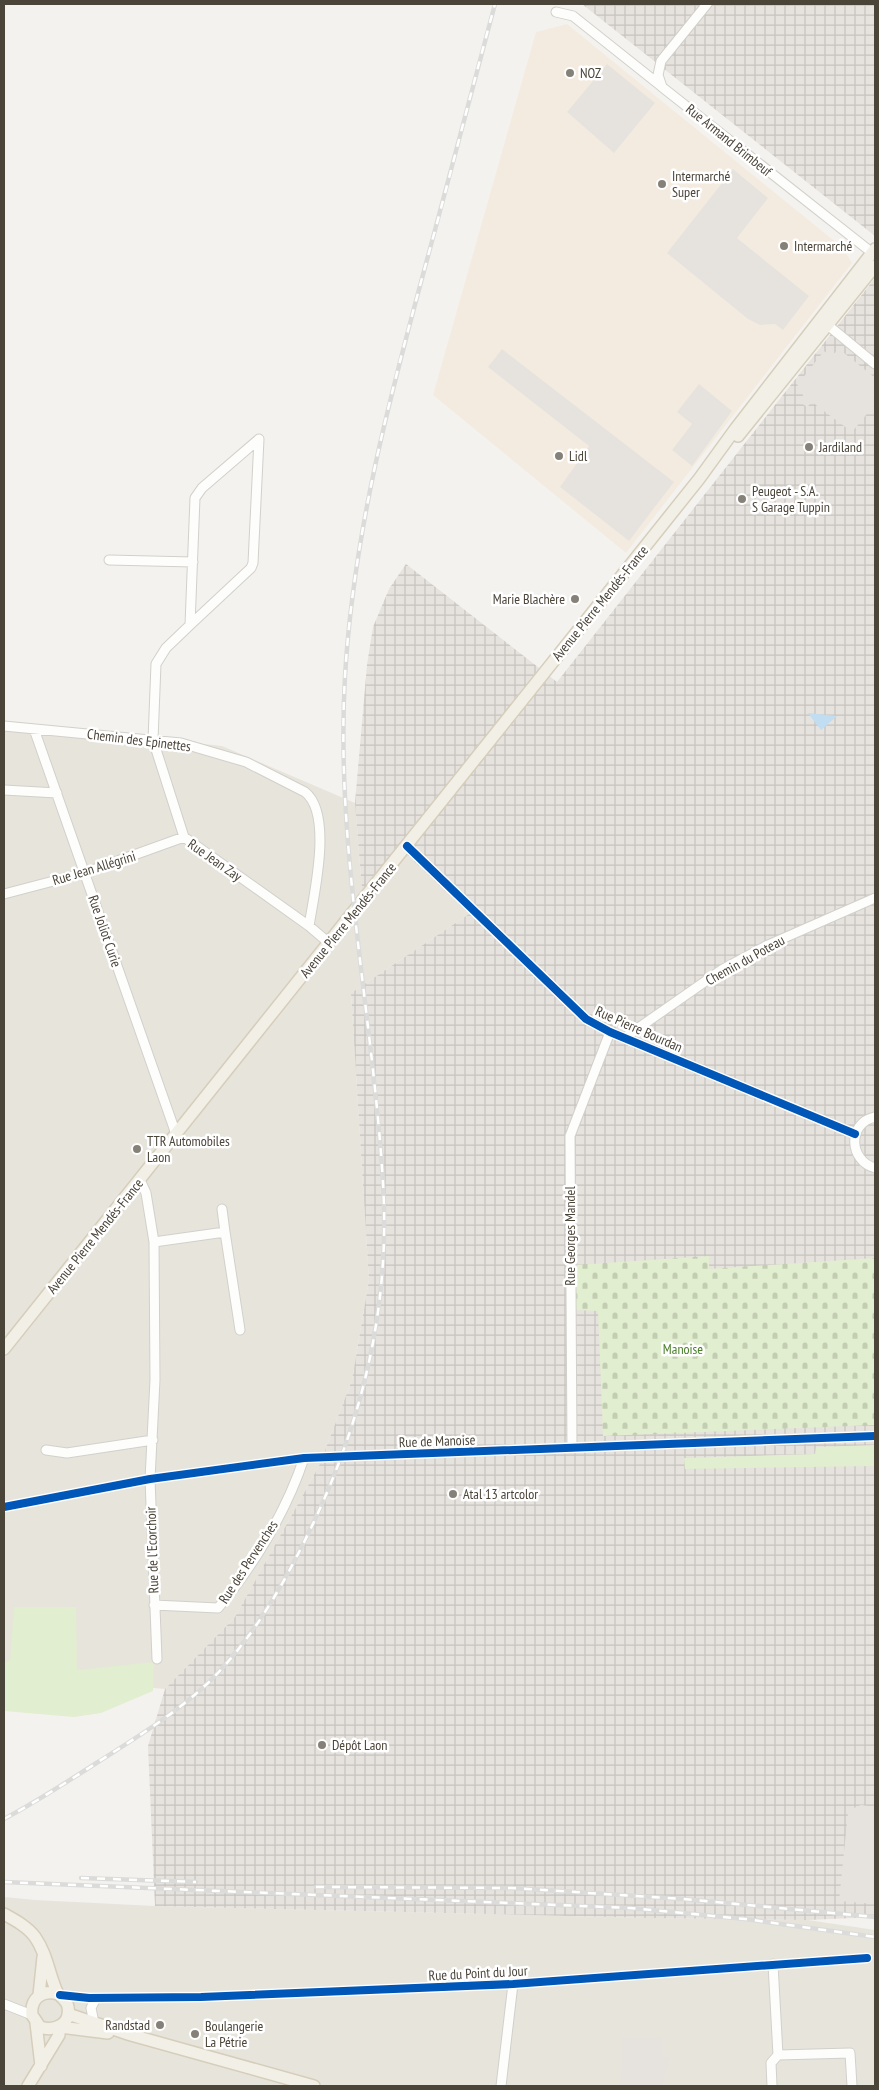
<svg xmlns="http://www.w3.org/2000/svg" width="879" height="2090" font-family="'PT Sans Narrow',sans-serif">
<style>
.residential{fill:#e7e4dc}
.commercial{fill:#f3ebdf}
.industrial{fill:url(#industrial-grid)}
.cemetery{fill:url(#cemetery-stones)}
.garden{fill:#e1eecf}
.parking{fill:#e6e3df}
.water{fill:#c0ddf1}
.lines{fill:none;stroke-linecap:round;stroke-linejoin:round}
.minor-casing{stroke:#d2d0cb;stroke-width:11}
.major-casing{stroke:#d6cebb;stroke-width:14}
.minor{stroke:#fdfdfc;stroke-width:9}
.major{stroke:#f2efe6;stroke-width:11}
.rail-casing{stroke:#dbdbda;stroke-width:4.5}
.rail{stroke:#fff;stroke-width:2.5;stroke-dasharray:8;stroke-linecap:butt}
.cycleway-casing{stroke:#fff;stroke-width:11}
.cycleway{stroke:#0057b8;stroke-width:8}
.poi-dot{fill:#868178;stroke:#fff;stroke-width:2}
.labels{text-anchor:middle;stroke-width:5;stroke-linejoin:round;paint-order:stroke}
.poi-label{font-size:14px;fill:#4b4439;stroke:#fff;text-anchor:start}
.street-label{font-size:14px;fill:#4b4439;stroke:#fff}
.park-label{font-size:14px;fill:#4a7f2a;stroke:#fff}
</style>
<defs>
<pattern id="industrial-grid" width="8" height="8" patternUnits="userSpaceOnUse" patternTransform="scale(1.25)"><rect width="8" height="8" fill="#e6e2de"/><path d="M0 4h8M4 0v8" fill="none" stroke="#c7c3bf"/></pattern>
<pattern id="cemetery-stones" width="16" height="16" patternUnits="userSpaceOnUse" patternTransform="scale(1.25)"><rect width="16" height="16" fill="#e1eecf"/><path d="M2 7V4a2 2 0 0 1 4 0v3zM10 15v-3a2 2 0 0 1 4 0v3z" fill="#c3cdb2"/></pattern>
</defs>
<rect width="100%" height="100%" fill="#f4f2ee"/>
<path class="residential" d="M4 722 222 746 355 803 362 890 399 847 469 914 351 993 369 1280 352 1380 319 1466 235 1617 165 1689 4 1675Z
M4 1897 35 1900 155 1906 650 1918 808 1920 875 1930V2086H4Z"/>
<path class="commercial" d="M567 24 843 248 852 263 626 553 433 395 536 32Z"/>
<path class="industrial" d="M582 4H875V236Z
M875 278V1917L808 1920 650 1918 155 1906 148 1746 165 1689 235 1617 319 1466 352 1380 369 1280 351 993 469 914 399 847 362 890 355 803 367 665 373 627 389 589 406 564 557 682Z"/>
<path class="cemetery" d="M709 1256V1269L875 1258V1425L603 1436 598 1311 575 1310V1265Z"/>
<path class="garden" d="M875 1445V1466L685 1469 684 1458 815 1454 816 1447Z
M14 1607H76L77 1670 154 1662 153 1691 101 1713 74 1717 4 1711V1662L10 1661Z"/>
<path class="parking" d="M607 64 655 103 614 153 567 112Z
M733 169 768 198 737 238 809 296 783 330 775 324 760 325 748 319 667 253Z
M838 348 875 378V404L852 432 812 402 807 407 800 402 803 396 802 389 797 385 824 351 828 354 835 353Z
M502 349 674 482 629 541 560 487 589 446 488 367Z
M699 384 732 411 692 466 672 450 692 424 677 412Z
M861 1805 875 1807V1904L839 1901 848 1813 854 1808Z
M662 2037 663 2057H670L662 2086H620L623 2038Z"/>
<path class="water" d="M808 713 837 716 821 730Z"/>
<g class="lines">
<defs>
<path id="minor" d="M707 4 661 61 658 75 662 87 875 255
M556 12 573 16 661 86
M824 322 875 364
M259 439 253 563 251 568 190 625 195 498 202 488Z
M109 560 193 562
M190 625 166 648 156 664 153 740 184 837 309 926 329 943
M4 726 181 743 246 762 305 792C333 814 314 894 309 926
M34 729 176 1134
M4 790 57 793
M407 846 586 1019 610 1032 855 1134
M4 894 84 873 184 837
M624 1038 723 969 768 945 875 898
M875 1117C847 1123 849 1161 875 1168
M140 1180 146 1193 154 1242 155 1380 150 1479 157 1659
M222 1209 225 1232
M154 1242 225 1232 240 1330
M572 1448 570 1136 610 1032
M46 1450 67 1453 153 1440
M4 1507 150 1479 304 1458 875 1436
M154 1605 218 1608C253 1567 287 1510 304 1458
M773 1964 778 2055
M60 1995 89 1998 201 1997 513 1984 867 1958
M4 2004 32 2015
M94 2023 91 2008 96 1998
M501 2086 513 1984
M772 2086 771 2063 778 2055 850 2053 852 2086"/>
<path id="major" d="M738 436 875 266
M4 1349 699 479 736 428 875 249
M4 1914C15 1920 28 1927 35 1937 47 1954 49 1974 57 1992 60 1997 67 2000 68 2007 71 2024 55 2032 40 2027L32 2015C30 1999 42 1989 58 1994
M39 1995 43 1957
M68 2014 131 2035 314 2086
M36 2023 41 2066
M60 2027 108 2033
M28 2086 59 2035V2027"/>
</defs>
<use href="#minor" class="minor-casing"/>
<use href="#major" class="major-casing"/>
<use href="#minor" class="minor"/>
<use href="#major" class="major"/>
<defs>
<path id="rail" d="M4 1819C36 1802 67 1782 98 1762 137 1737 177 1713 211 1680 247 1644 273 1602 296 1558 358 1439 391 1317 383 1183 373 1014 335 846 345 676 354 526 392 389 431 245 453 165 473 84 495 4
M81 1878 196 1882
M4 1882 630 1908 745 1919 875 1937
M316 1887 512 1888 683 1899 875 1917"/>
</defs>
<use href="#rail" class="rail-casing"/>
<use href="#rail" class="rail"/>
<defs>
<path id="cycleway" d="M407 846 586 1019 610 1032 855 1134
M4 1507 150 1479 304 1458 875 1436
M60 1995 89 1998 201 1997 513 1984 867 1958"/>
</defs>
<use href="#cycleway" class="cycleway-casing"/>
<use href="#cycleway" class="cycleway"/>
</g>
<g class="poi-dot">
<circle cx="570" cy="73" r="5"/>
<circle cx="662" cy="184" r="5"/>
<circle cx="784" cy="246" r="5"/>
<circle cx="809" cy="447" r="5"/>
<circle cx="559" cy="456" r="5"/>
<circle cx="742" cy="499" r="5"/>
<circle cx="575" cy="599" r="5"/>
<circle cx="137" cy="1149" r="5"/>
<circle cx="453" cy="1494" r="5"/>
<circle cx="322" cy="1745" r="5"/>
<circle cx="160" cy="2025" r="5"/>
<circle cx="195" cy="2034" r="5"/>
</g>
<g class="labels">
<g class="poi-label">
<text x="580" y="78">NOZ</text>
<text x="672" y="181">Intermarché<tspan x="672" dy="16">Super</tspan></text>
<text x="794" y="251">Intermarché</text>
<text x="819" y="452">Jardiland</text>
<text x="569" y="461">Lidl</text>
<text x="752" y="496">Peugeot - S.A.<tspan x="752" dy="16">S Garage Tuppin</tspan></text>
<text x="565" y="604" text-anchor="end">Marie Blachère</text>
<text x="147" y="1146">TTR Automobiles<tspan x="147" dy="16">Laon</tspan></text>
<text x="463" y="1499">Atal 13 artcolor</text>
<text x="332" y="1750">Dépôt Laon</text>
<text x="150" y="2030" text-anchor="end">Randstad</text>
<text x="205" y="2031">Boulangerie<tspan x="205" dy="16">La Pétrie</tspan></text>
</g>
<g class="street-label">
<text transform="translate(729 140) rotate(39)" y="5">Rue Armand Brimbeuf</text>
<text transform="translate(600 603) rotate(-51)" y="5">Avenue Pierre Mendés-France</text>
<text transform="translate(139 740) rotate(7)" y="5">Chemin des Epinettes</text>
<text transform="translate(215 860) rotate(35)" y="5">Rue Jean Zay</text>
<text transform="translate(94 868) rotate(-17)" y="5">Rue Jean Allégrini</text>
<text transform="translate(348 920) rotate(-51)" y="5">Avenue Pierre Mendés-France</text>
<text transform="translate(105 931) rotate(71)" y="5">Rue Joliot Curie</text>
<text transform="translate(745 960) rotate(-29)" y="5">Chemin du Poteau</text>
<text transform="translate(639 1029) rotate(24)" y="5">Rue Pierre Bourdan</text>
<text transform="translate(95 1236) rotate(-51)" y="5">Avenue Pierre Mendés-France</text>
<text transform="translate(570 1236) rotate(-90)" y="5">Rue Georges Mandel</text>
<text transform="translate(437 1441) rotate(-2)" y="5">Rue de Manoise</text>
<text transform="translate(152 1550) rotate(-92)" y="5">Rue de l'Ecorchoir</text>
<text transform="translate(248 1562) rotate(-57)" y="5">Rue des Pervenches</text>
<text transform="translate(478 1973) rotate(-3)" y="5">Rue du Point du Jour</text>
</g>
<g class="park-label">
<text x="683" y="1354">Manoise</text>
</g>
</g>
<rect width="879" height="2090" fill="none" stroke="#4b4439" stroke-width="10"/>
</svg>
